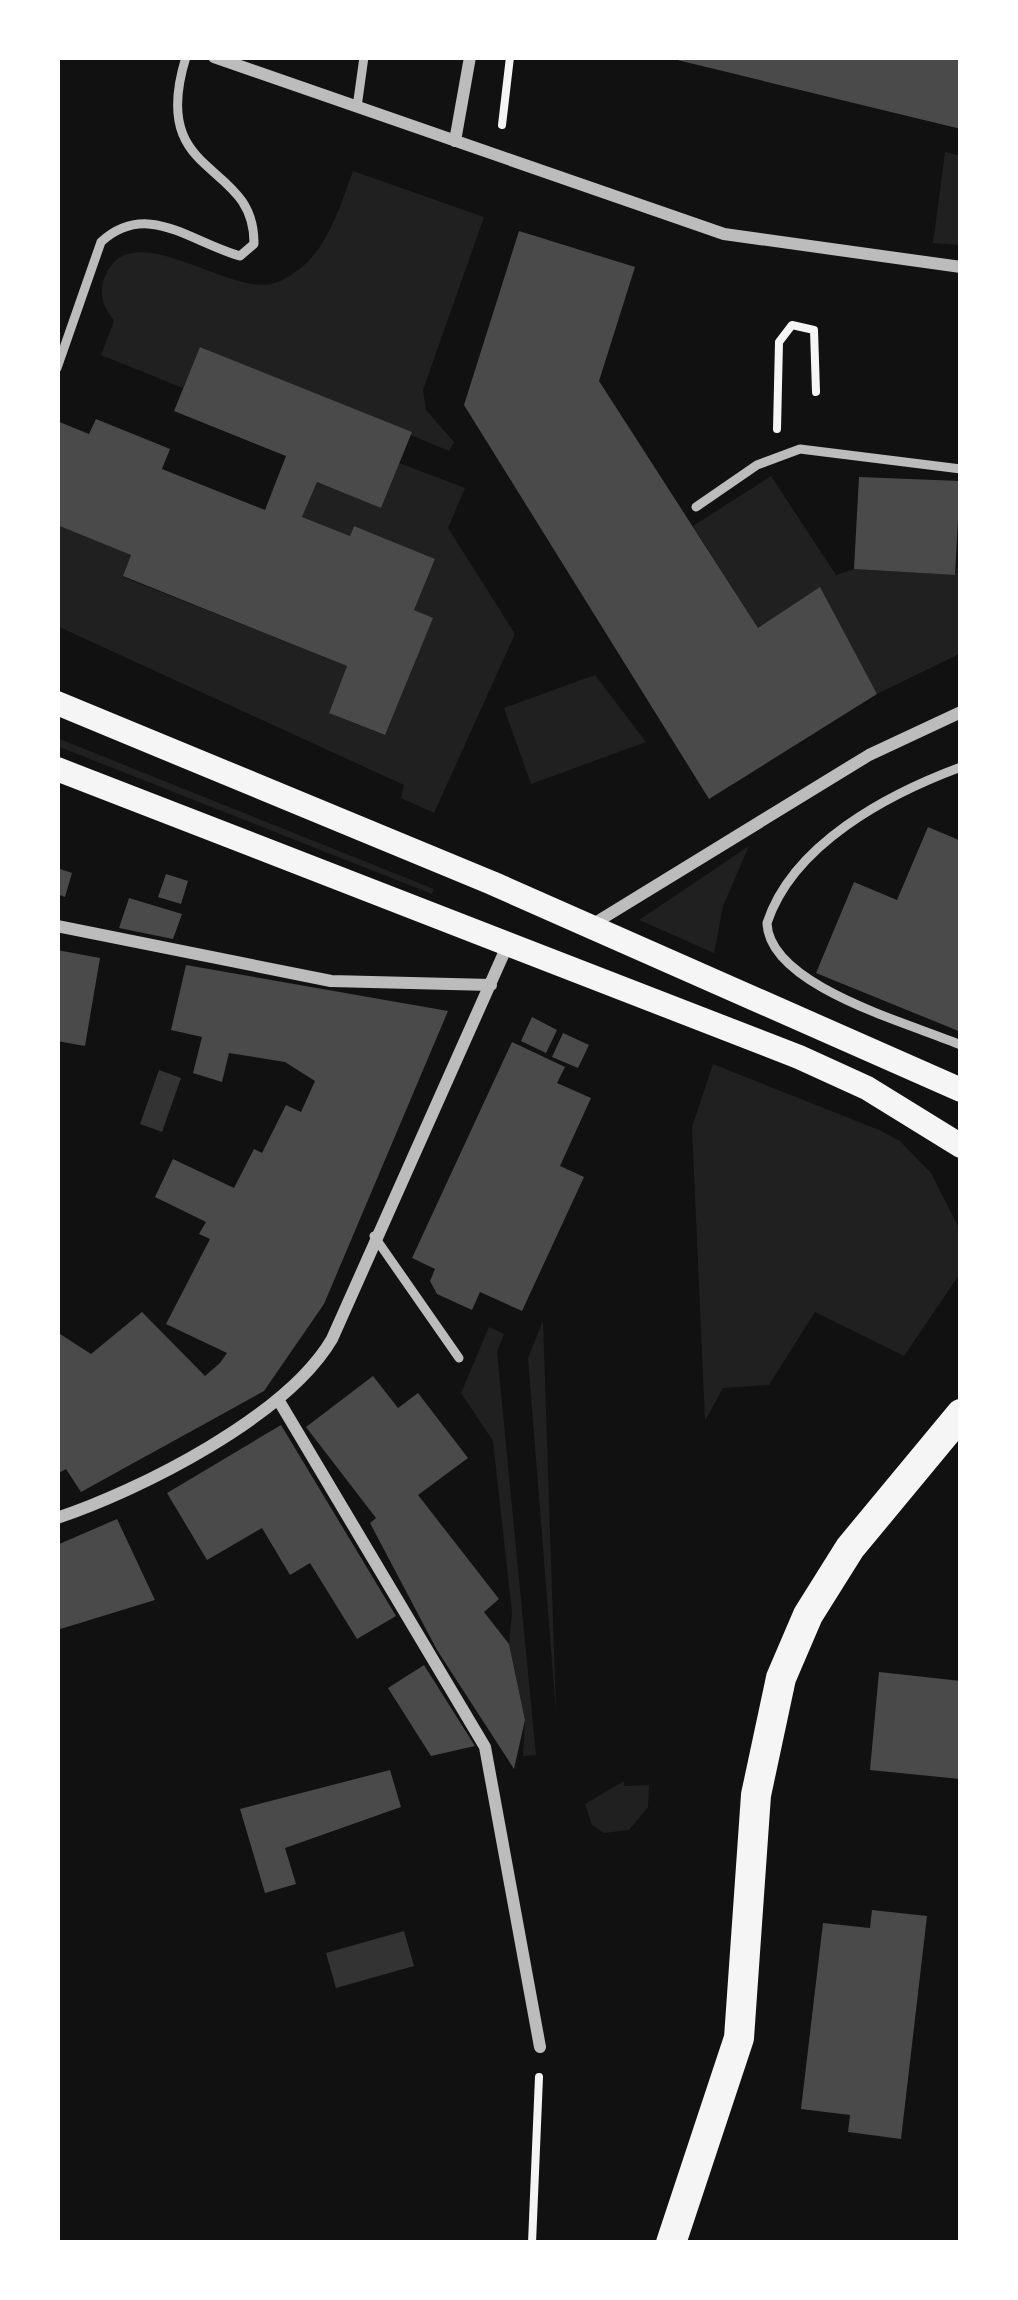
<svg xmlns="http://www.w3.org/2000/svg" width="1018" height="2300" font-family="Overpass,sans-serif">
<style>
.green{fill:#202020}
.water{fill:#333}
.building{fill:#4a4a4a}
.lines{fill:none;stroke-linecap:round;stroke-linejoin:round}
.path{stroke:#f5f5f5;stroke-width:8}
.service{stroke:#bcbcbc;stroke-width:9}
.minor{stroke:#bcbcbc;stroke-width:12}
.secondary{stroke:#f5f5f5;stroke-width:24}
.primary{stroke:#f5f5f5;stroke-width:30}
</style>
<rect width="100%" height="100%" fill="#111"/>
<path class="green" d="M945 152 961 156V245L933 243Z
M353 171 484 217 423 390 426 410 454 442 449 451 201 347 183 388 101 355 114 321C102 304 97 292 107 272 136 215 234 301 278 282 324 262 337 215 353 171Z
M399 463 465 488 448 528 515 634 434 813 401 798 404 785 57 626V525L131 555 123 577 347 666 329 713 384 735 432 619 414 610 435 559 354 526 350 536 302 517 317 482 381 508Z
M771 476 836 575 854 569 955 575 961 554V653L877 694 820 588 758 628 693 526Z
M595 675 646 742 531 784 504 708Z
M57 738 434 889 432 894 57 746Z
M749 846 723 906 714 953 639 920Z
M713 1064 879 1130 900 1141 931 1173 961 1232V1272L904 1356 815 1312 769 1385 723 1388 705 1421 692 1127Z
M543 1321 556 1712 528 1358Z
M489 1327 504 1334 497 1352 536 1755 523 1756 525 1720 509 1644 512 1613 493 1441 461 1393Z
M624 1781V1786L649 1785 648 1807 629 1830 604 1833 592 1825 585 1804Z"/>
<path class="water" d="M159 1070 181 1078 162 1132 140 1124Z
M404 1931 414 1966 336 1988 326 1953Z"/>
<path class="building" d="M673 57H961V129L673 59Z
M519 231 635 267 599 381 758 628 820 587 877 694 709 799 464 405Z
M200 347 412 432 381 508 317 482 302 517 350 536 354 526 435 559 414 610 433 618 385 735 329 713 347 666 123 576 131 555 57 525V421L89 434 96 419 170 449 162 469 265 510 286 456 174 411Z
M859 477 960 481 955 575 854 569Z
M928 827 961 841V1032L816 973 854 882 897 900Z
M57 868 72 873 65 897 57 894Z
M166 874 188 881 181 904 158 897Z
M129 898 182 914 173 939 119 928Z
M57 950 100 958 85 1046 57 1041Z
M186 965 448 1011 324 1304 264 1391 81 1492 66 1469 57 1474V1332L91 1354 142 1312 205 1376 220 1363 227 1353 166 1324 210 1239 199 1234 206 1222 155 1197 173 1159 234 1188 254 1149 262 1153 286 1105 301 1112 315 1081 285 1062 229 1053 222 1082 193 1073 202 1037 171 1030Z
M532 1017 557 1030 546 1053 521 1041Z
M563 1033 589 1045 578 1068 552 1057Z
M512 1042 565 1067 557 1083 591 1098 560 1166 584 1177 522 1311 480 1292 472 1310 437 1294 430 1281 435 1269 412 1258Z
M373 1376 398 1408 418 1393 468 1458 418 1495 499 1599 484 1612 509 1644 525 1720 514 1769 437 1650 370 1523 376 1518 306 1427Z
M281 1425 396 1616 357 1639 310 1563 290 1575 262 1528 207 1560 167 1493Z
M117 1519 155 1600 57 1630V1545Z
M424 1665 475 1746 431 1756 388 1688Z
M879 1672 961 1681 960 1779 870 1770Z
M390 1770 401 1807 285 1848 296 1884 265 1893 240 1809Z
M872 1910 927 1916 901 2139 848 2132 850 2115 801 2109 823 1923 870 1928Z"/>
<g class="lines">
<path class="path" d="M502 125 510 57
M777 429 779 342 792 325 814 330 816 392
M532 2243 539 2077"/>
<path class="service" d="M357 107 364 57
M57 368 101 242C147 200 190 242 240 256L254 244C255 158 147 182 186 57
M696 507 757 465 800 449 961 469
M961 767C888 794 793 844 767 923 769 986 909 1023 961 1045
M374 1236 459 1358"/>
<path class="minor" d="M214 57 724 234 961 267
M455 141 470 57
M57 926 331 981 491 985
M590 926 869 755 961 712
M279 1401 485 1747 540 2047
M57 1518C141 1490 287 1416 332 1339L508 944"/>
<path class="secondary" d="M57 703 492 883 961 1090
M57 769 799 1057 867 1088 961 1146"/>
<path class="primary" d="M671 2243 739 2038 756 1795 781 1678 808 1615 850 1548 961 1414"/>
</g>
<rect width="1018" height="2300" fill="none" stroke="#ffffff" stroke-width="120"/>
</svg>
